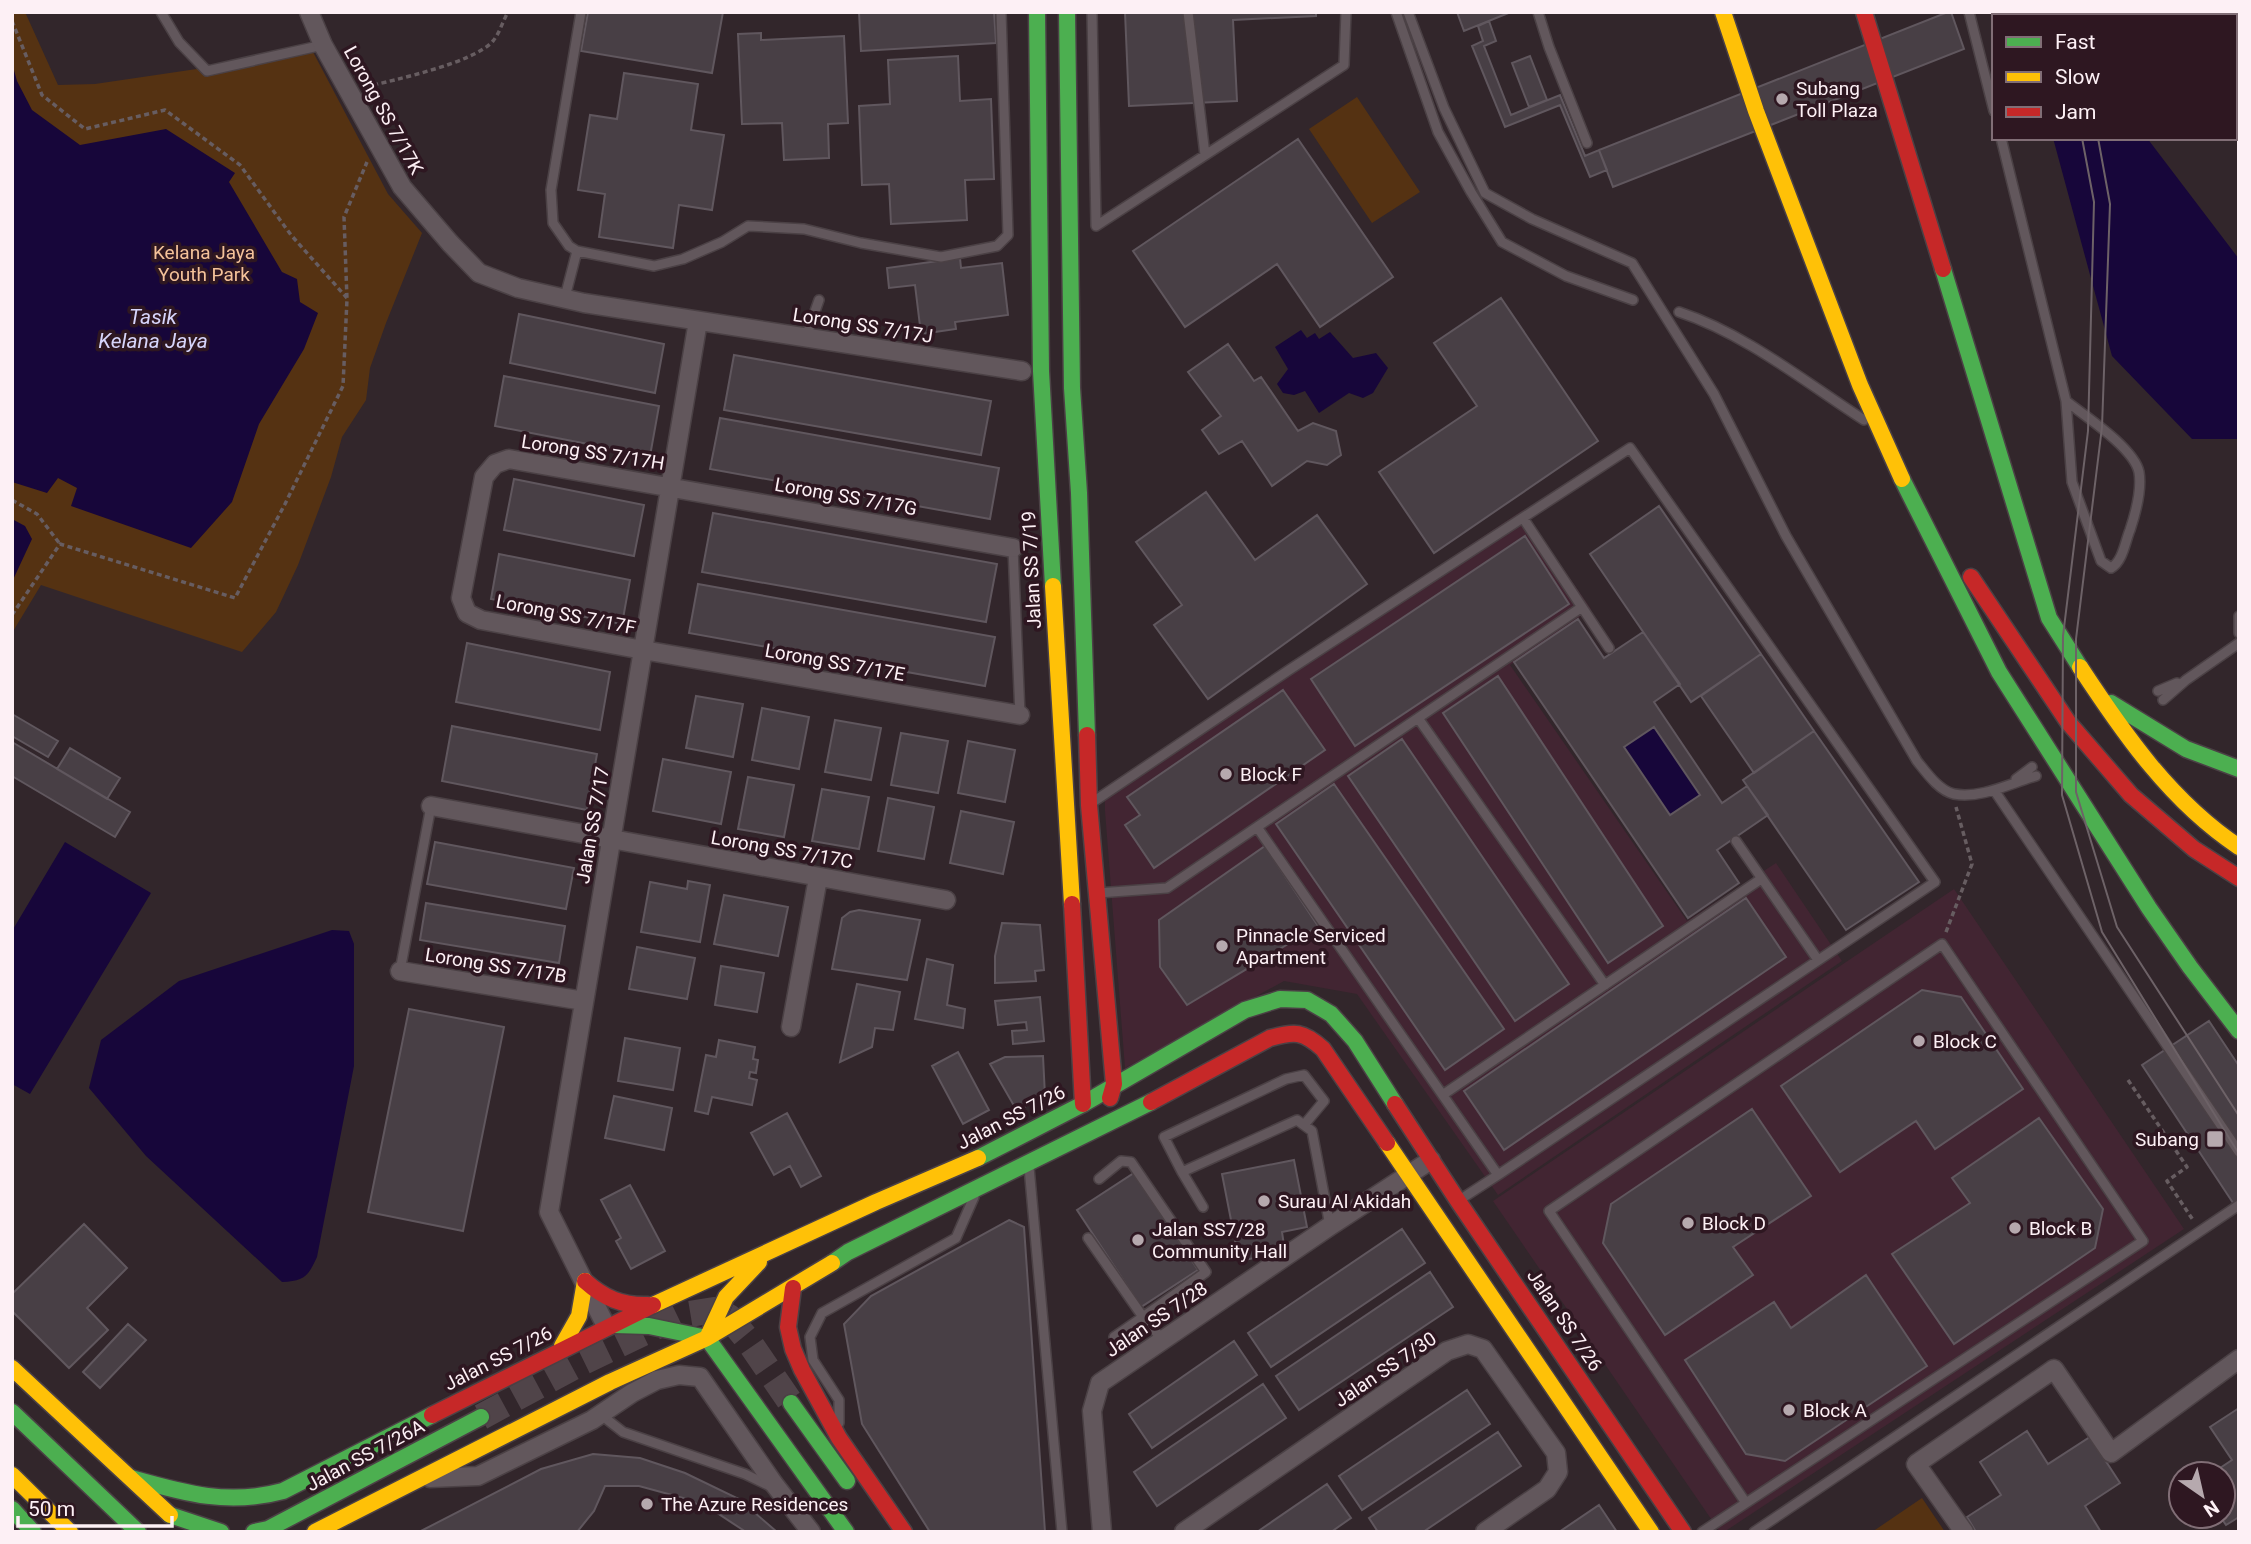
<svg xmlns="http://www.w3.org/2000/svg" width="2251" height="1544" font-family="Roboto,sans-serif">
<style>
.built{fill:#422532}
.green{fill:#553212}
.water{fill:#17063a}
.building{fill:#483f45;stroke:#60575e;stroke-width:2;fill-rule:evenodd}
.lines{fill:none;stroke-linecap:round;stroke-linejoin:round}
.secondary-tunnel{stroke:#504449;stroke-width:26;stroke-dasharray:26 13;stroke-linecap:butt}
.lane-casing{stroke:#4b4145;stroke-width:12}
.street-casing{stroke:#4b4145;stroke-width:21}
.fast-casing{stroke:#4b4145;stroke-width:19}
.slow-casing{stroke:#4b4145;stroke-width:19}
.jam-casing{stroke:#4b4145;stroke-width:19}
.path{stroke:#675d61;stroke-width:3.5;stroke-dasharray:5 3.5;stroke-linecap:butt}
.lane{stroke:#62575c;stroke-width:9}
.street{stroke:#62575c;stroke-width:18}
.fast{stroke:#4caf50;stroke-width:16}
.slow{stroke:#ffc107;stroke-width:16}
.jam{stroke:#c62828;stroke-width:16}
.tram{stroke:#6d6267;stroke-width:2}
.poi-dot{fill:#b6a9ae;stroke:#2e1721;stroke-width:2.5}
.labels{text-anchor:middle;stroke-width:7;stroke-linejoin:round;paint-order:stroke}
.poi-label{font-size:19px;fill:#fdf0f5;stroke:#2e1721;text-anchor:start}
.street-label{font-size:19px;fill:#fdf0f5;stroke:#2e1721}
.park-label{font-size:19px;fill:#f4c29a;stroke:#2e1721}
.water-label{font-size:21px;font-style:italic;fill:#d7d5fb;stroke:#2e1721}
</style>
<rect width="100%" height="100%" fill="#32262b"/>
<path class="built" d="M1523 510 1591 609 1510 665 1687 921 1776 863 1842 961 1498 1195 1357 994 1284 981 1125 1068 1105 811V787Z
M1954 889 2184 1229 1724 1532H1720L1493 1201Z"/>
<path class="green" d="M12 12H25L58 85 95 84 313 52 388 194 422 233 386 323 370 368 366 400 342 437 331 477 298 565 276 612 242 652 41 585 12 633Z
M1357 97 1420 192 1372 223 1309 129Z
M1922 1498 1945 1532H1872Z"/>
<path class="water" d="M12 63 17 81 32 110 80 145 166 129 235 173 229 182 282 272 297 279 300 302 318 313 304 349 259 424 232 502 191 548 71 506 77 488 58 478 47 493 12 482Z
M2053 138H2147L2239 259V439H2192L2112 356Z
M1301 330 1307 338 1315 333 1319 339 1330 332 1353 358 1376 353 1388 368 1373 393 1363 398 1349 393 1319 413 1305 391 1294 395 1283 393 1277 384 1288 369 1275 347Z
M12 519 25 526 32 539 12 582Z
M1654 727 1700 795 1670 815 1624 747Z
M65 842 151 893 30 1094 12 1084V931Z
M332 930 349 931 354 944V1066L317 1257C308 1277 304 1281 282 1282L146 1156 89 1088 101 1040 179 981Z"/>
<path class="building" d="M588 12H723L712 73 581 51Z
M859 12H994L996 43 861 51Z
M1125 12H1316V16L1233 20 1237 101 1129 106Z
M1457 12H1511L1464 31Z
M1948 12H1951L1964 49 1613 187 1599 150Z
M1489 21 1496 41 1484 46 1511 115 1560 95 1585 156 1599 150 1607 170 1590 177 1560 105 1505 127 1472 46 1483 41 1478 26Z
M761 33V40L844 36 848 123 828 124 829 158 784 160 782 123 742 124 738 34Z
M958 56 960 101 991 99 994 179 965 180 967 220 891 224 889 184 862 185 859 106 890 104 888 60Z
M1530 56 1547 100 1529 107 1512 63Z
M624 73 698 84 691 130 724 135 712 210 679 205 673 248 599 237 605 194 578 190 590 115 617 119Z
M1298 139 1393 277 1320 327 1277 264 1185 327 1133 251Z
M960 258 961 268 1002 263 1008 315 955 322 956 329 921 334 915 285 889 288 887 268Z
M1501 298 1598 441 1434 553 1379 472 1477 406 1434 343Z
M519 314 664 344 655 393 510 363Z
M1228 344 1254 381 1261 377 1298 431 1313 423 1336 431 1341 455 1327 465 1307 461 1272 486 1242 441 1219 454 1202 430 1221 416 1188 372Z
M734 355 991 401 981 455 724 410Z
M504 376 659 406 650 456 495 426Z
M720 418 999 468 990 519 710 469Z
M514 479 644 505 634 556 504 530Z
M1206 492 1255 560 1317 515 1367 584 1208 699 1154 625 1182 605 1136 542Z
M1659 506 1761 654 1691 702 1590 554Z
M713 513 997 564 986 622 702 572Z
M1525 536 1569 604 1355 746 1311 679Z
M499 554 630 580 622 624 491 599Z
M698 584 995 637 985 686 689 633Z
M1578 619 1604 658 1643 632 1680 684 1654 702 1722 803 1747 786 1768 815 1717 850 1739 883 1688 918 1514 662ZM1654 727 1700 795 1670 815 1624 747Z
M467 643 610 672 600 730 456 702Z
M1761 654 1814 731 1754 773 1701 696Z
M1498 676 1663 926 1608 963 1443 713Z
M1283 690 1325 750 1154 868 1125 825 1140 815 1127 797Z
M696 696 743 704 733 757 686 748Z
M762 708 809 717 799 769 752 760Z
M12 714 58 741 48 757 12 736Z
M835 720 881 728 871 780 825 772Z
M452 726 597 754 587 810 442 781Z
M1814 731 1919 882 1846 930 1743 780Z
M901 733 948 741 938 793 891 785Z
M1402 739 1569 984 1515 1021 1348 776Z
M968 741 1015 750 1005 802 958 793Z
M12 742 130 812 115 837 12 776Z
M70 748 120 778 107 799 57 769Z
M663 759 731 772 721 824 653 811Z
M748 777 794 785 784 837 738 829Z
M1334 784 1504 1029 1445 1070 1276 824Z
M822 789 869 797 859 849 812 841Z
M888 798 934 807 924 859 878 851Z
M961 811 1014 822 1003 874 950 863Z
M435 842 574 868 566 909 427 884Z
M1265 846 1318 926 1187 1005 1160 967 1159 920Z
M688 881 710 885 700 942 641 932 650 882 687 889Z
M724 895 788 907 778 956 714 944Z
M1746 898 1786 957 1504 1150 1464 1091Z
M426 903 565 926 559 963 420 940Z
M859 910 920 920 907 980 832 969 842 918 850 912Z
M1002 923 1040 925 1044 970 1035 971 1036 981 995 983V956Z
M637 947 695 958 687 999 629 989Z
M927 959 953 965 947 1005 965 1009 963 1028 915 1019Z
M721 966 764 973 757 1012 715 1005Z
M857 984 900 992 893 1030 875 1028 872 1047 840 1062Z
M1922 990 1961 997 2023 1089 1935 1149 1916 1121 1840 1172 1781 1086Z
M1040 997 1044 1041 1013 1044 1012 1031 1027 1030 1026 1022 998 1025 995 1001Z
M409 1009 504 1027 463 1231 368 1212Z
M2209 1021 2239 1066V1212L2142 1065Z
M625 1038 680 1048 673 1090 618 1081Z
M719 1040 755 1047 753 1059 758 1060 756 1073 750 1072 749 1078 757 1080 752 1105 712 1097 708 1114 695 1111 706 1055 716 1057Z
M958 1052 989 1110 963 1124 932 1066Z
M1043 1056 1045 1096 1017 1111 990 1064 1005 1057Z
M614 1096 672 1108 664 1150 605 1138Z
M1752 1109 1811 1196 1733 1247 1753 1275 1665 1335 1603 1243 1611 1204Z
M787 1113 821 1176 801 1187 790 1166 774 1175 751 1133Z
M2039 1118 2103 1209 2095 1248 1954 1344 1892 1254 1970 1203 1952 1178Z
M1294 1160 1307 1227 1282 1232 1285 1252 1239 1261 1222 1174Z
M1134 1173 1198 1270 1141 1307 1077 1210Z
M630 1185 665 1251 631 1269 616 1241 621 1238 601 1200Z
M1009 1220 1024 1227 1045 1532H930L862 1424 844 1324 871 1296Z
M84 1224 127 1268 87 1308 108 1330 69 1368 12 1311V1294Z
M1402 1229 1425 1263 1271 1367 1248 1333Z
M1430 1272 1453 1307 1299 1410 1276 1376Z
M1866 1275 1927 1366 1785 1461 1746 1454 1685 1360 1774 1302 1791 1328Z
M128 1324 146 1340 100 1388 83 1372Z
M1234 1341 1257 1375 1152 1448 1129 1414Z
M1263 1384 1286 1418 1157 1506 1134 1472Z
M1467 1390 1490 1424 1362 1510 1339 1476Z
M2239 1408V1517L2226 1525 2220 1516H2223V1474H2211L2232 1460 2210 1427Z
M2027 1431 2048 1464 2090 1437 2120 1483 2085 1506 2101 1532H1976L1967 1517 2001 1495 1980 1462Z
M1498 1432 1521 1466 1423 1532H1378L1369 1518Z
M593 1454 640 1458 685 1473 739 1499 777 1532H419L541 1469Z
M1327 1484 1351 1518 1331 1532H1257Z
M605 1486H639L683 1498 717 1513 746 1532H577L594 1511Z
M1599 1505 1617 1532H1559Z"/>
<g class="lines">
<path class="secondary-tunnel" d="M481 1417 577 1365 678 1316 714 1310 729 1317 747 1339 791 1403"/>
<defs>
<path id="lane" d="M161 12 179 42 207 71 323 45
M581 12 551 190 553 223 569 246 577 251 654 266 683 259 722 242 748 226 804 229 861 243 941 257 997 246 1008 235 1001 12
M1092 12 1096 226 1344 65 1346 12
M1188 12 1205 155
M1396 12 1438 132 1471 192 1502 242 1566 276 1633 300
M1408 12 1444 108 1485 193 1532 219 1632 263 1714 394 1786 536 1917 761C1926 772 1939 791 1954 794 1981 799 2011 783 2036 776
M1538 12 1549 47 1587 143
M1969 12 1994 111
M2001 138 2066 401 2072 482 2101 561 2111 568C2123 561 2125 542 2130 530 2136 512 2142 490 2139 472 2134 448 2085 416 2066 401
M565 297 577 251
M1679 312C1746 334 1805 382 1864 420
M806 337 819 300
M1523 518 1609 648
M1013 548 1020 715
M2239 616V633
M2158 691 2177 683
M2163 700 2186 680 2239 643
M1418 718 1605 985
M2016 779 2032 767
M1994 790 2239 1152
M1093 802 1289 670 1630 448 1935 882 1498 1175 1257 827 1582 607
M1736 841 1818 960
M1098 893 1167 888 1257 827
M400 971 431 806
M1444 1094 1761 879
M1029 1167 1062 1532
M1182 1172 1297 1120 1312 1131 1330 1226
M1461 1199 1498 1175
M1203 1207 1182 1172 1164 1137 1286 1079 1304 1075 1324 1101 1304 1125
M1088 1238 1143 1317 1206 1272 1131 1162 1121 1161 1099 1179
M1114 1337 1143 1317 1162 1339
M600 1414 623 1432 745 1474 772 1487
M839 1423V1400L813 1360 810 1337 822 1313 956 1238 974 1197
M1702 1532 1746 1503 2143 1241 1942 944 1549 1211 1746 1503
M1754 1532 2239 1205"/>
<path id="street" d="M309 12 323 45 402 187 450 243 479 273 518 288 584 303 1022 371
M1013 548 509 459 495 464 484 477 461 598 467 613 481 620 643 650 1020 715
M431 806 946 900
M400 971 584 1001
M791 1027 818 878
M606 1326 549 1212 698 321
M430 1478 478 1476 592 1420 632 1393 657 1380 679 1375 700 1377 774 1484 811 1532
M1102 1532 1092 1411 1100 1383 1330 1226 1431 1160
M1184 1532 1447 1351 1468 1344 1483 1349 1556 1453 1558 1472 1547 1489 1485 1532
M1964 1532 1916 1464 2054 1369 2111 1453 2239 1359"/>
<path id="fast" d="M1037 12 1041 371 1053 586
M1067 12 1072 388 1079 493 1087 735
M1943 269 2049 618 2080 667
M1902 479 1999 672 2149 908 2190 967 2239 1031
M2111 703 2186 749 2239 769
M978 1158 1083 1104 1245 1010 1280 999 1307 1000 1331 1014 1355 1041 1395 1104
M832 1263 848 1252 1151 1102
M614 1325 649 1326 707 1338 846 1532
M791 1403 847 1481
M12 1412 138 1532
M131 1478C184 1493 228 1506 283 1491L432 1415
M12 1509 33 1532
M170 1515 221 1532
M254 1532 268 1529 481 1417"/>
<path id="slow" d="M1723 12 1756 111 1860 385 1902 479
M1053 586 1072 904
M2080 667C2124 734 2171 802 2239 847
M1387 1143 1651 1532
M653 1305 876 1202 978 1158
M707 1338 726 1297 759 1262
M562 1346 579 1316 585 1281
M12 1368 170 1515
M12 1475 70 1532
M315 1532 610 1382 707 1338 832 1263"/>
<path id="jam" d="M1864 12 1943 269
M1971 577 2068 722 2131 795 2194 849 2239 878
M1087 735 1089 805 1114 1084 1110 1098
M1072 904 1083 1104
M1151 1102 1270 1038C1295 1031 1303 1031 1323 1049L1387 1143
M1395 1104 1458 1201 1683 1532
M585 1281C604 1298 622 1306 648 1305
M793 1288 788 1327 793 1349 802 1370 839 1438 904 1532
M432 1415 653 1305"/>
</defs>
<use href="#lane" class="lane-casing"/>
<use href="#street" class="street-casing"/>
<use href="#fast" class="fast-casing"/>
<use href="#slow" class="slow-casing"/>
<use href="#jam" class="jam-casing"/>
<path class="path" d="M12 21 42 95 85 129 165 110 240 165 291 235 347 298
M365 87C394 80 474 63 493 41 499 34 503 21 508 12
M12 500 37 514 60 544
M12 615 60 544 235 598 285 504 343 386 347 299 344 217 367 162
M1946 932 1972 864 1956 807
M2128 1080 2187 1167 2167 1181 2193 1220"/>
<use href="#lane" class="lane"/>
<use href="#street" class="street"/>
<use href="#fast" class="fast"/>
<use href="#slow" class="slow"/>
<use href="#jam" class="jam"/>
<path class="tram" d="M2059 12V16
M2075 12V16
M2082 138 2094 202 2088 431 2063 636 2062 795 2102 932 2239 1154
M2098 138 2110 204 2102 427 2076 639V792L2117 927 2239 1116"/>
</g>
<g class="poi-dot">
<circle cx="1782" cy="99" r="7"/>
<circle cx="1226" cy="774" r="7"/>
<circle cx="1222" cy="946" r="7"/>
<circle cx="1919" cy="1041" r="7"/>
<rect x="2206" y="1130" width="18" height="18" rx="3.5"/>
<circle cx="1264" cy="1201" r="7"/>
<circle cx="1688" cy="1223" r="7"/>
<circle cx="2015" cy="1228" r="7"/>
<circle cx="1138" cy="1240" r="7"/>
<circle cx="1789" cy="1410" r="7"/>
<circle cx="647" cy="1504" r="7"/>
</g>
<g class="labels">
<g class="poi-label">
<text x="1796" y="95">Subang<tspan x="1796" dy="22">Toll Plaza</tspan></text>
<text x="1240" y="781">Block F</text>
<text x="1236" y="942">Pinnacle Serviced<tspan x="1236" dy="22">Apartment</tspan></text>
<text x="1933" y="1048">Block C</text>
<text x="2199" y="1146" text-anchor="end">Subang</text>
<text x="1278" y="1208">Surau Al Akidah</text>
<text x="1702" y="1230">Block D</text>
<text x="2029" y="1235">Block B</text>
<text x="1152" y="1236">Jalan SS7/28<tspan x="1152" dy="22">Community Hall</tspan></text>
<text x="1803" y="1417">Block A</text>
<text x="661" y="1511">The Azure Residences</text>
</g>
<g class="street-label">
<text transform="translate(384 110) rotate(61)" y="7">Lorong SS 7/17K</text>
<text transform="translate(863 325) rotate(9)" y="7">Lorong SS 7/17J</text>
<text transform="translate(593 452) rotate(9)" y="7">Lorong SS 7/17H</text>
<text transform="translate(846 496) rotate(10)" y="7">Lorong SS 7/17G</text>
<text transform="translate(1031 570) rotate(-93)" y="7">Jalan SS 7/19</text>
<text transform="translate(566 614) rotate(11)" y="7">Lorong SS 7/17F</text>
<text transform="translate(835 662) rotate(10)" y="7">Lorong SS 7/17E</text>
<text transform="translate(592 825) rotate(-80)" y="7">Jalan SS 7/17</text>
<text transform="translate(782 849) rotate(10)" y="7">Lorong SS 7/17C</text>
<text transform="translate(496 965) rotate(9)" y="7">Lorong SS 7/17B</text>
<text transform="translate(1011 1117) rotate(-27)" y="7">Jalan SS 7/26</text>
<text transform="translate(1156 1319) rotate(-34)" y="7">Jalan SS 7/28</text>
<text transform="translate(1565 1320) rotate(56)" y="7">Jalan SS 7/26</text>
<text transform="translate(498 1358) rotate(-27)" y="7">Jalan SS 7/26</text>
<text transform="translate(1385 1369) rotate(-34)" y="7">Jalan SS 7/30</text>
<text transform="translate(365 1455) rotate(-28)" y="7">Jalan SS 7/26A</text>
</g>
<g class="park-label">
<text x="204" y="259">Kelana Jaya<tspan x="204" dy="22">Youth Park</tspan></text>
</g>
<g class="water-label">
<text x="153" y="324">Tasik<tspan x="153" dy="24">Kelana Jaya</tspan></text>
</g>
</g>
<rect width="2251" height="1544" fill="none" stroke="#fdf0f5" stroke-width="28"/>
<rect x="1992" y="14" width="245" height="126" fill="#2e1721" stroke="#816e76" stroke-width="2"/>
<rect x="2006" y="37" width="35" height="10" fill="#4caf50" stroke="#816e76" stroke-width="2"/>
<text x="2055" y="49" font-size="21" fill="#fdf0f5">Fast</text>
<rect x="2006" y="72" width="35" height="10" fill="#ffc107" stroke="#816e76" stroke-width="2"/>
<text x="2055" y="84" font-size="21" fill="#fdf0f5">Slow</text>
<rect x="2006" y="107" width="35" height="10" fill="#c62828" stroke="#816e76" stroke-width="2"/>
<text x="2055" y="119" font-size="21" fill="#fdf0f5">Jam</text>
<g transform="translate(2202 1495) rotate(146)"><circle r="33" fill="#2e1721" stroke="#816e76" stroke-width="2"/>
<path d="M0-5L12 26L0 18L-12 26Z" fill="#b6a9ae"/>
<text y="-10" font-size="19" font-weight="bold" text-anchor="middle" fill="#fdf0f5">N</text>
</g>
<path d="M18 1516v10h154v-10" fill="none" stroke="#fdf0f5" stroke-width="3.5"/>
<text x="28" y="1516" font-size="21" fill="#fdf0f5" stroke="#2e1721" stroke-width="5" paint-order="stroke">50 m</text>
</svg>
